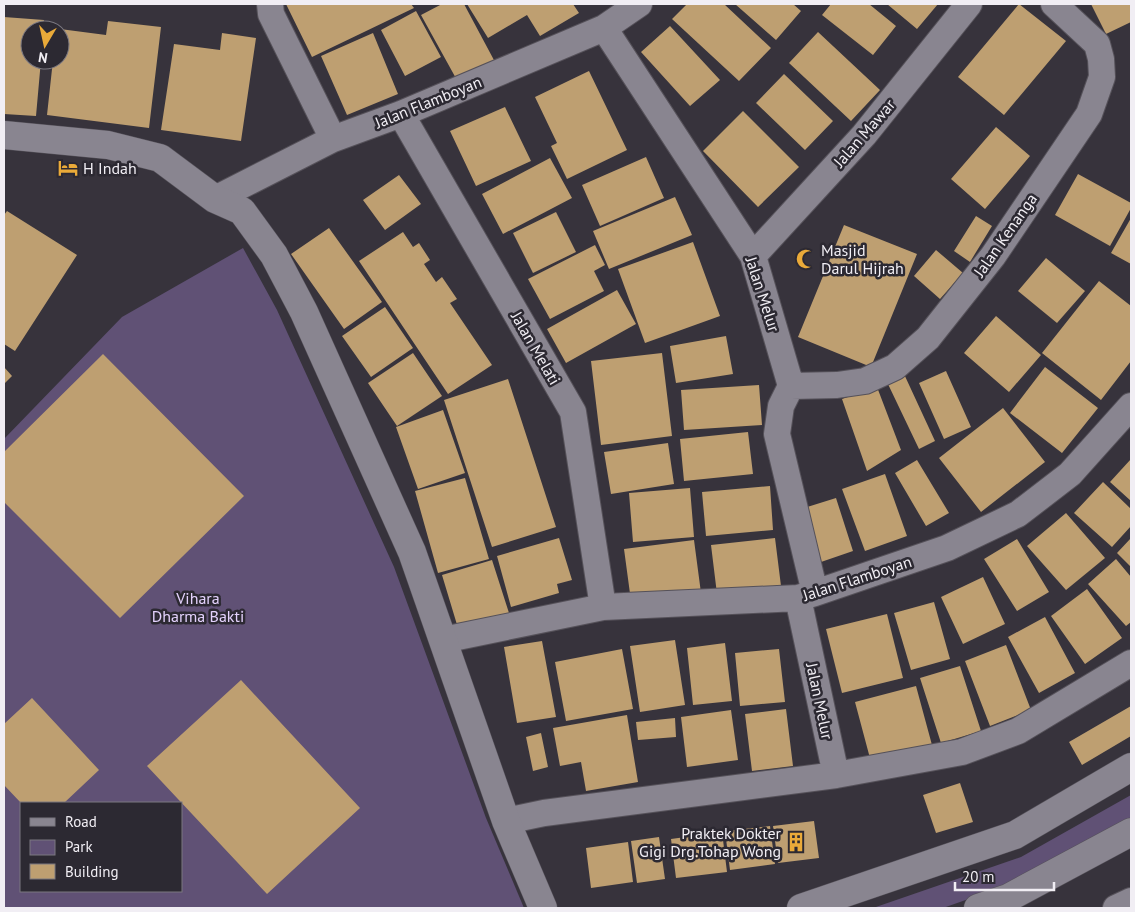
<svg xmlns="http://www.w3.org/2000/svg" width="1135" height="912" font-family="'PT Sans',sans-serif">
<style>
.green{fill:#605175;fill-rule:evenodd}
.building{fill:#be9f71}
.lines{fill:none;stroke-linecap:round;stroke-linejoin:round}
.minor-casing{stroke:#555159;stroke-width:28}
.tertiary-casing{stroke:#555159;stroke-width:29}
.secondary-casing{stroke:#555159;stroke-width:29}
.minor{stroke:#898590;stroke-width:26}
.tertiary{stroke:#898590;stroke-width:28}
.secondary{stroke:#898590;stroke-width:28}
.labels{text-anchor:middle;stroke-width:5;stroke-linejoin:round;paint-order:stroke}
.street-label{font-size:16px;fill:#f1eef4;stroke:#2c2932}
.poi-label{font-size:16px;fill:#f1eef4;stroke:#2c2932;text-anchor:start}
.park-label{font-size:16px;fill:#e4d2fd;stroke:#2c2932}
</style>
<rect width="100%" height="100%" fill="#37333c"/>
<path class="green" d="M243 248 277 310 394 567 486 818 524 908H4V439L122 317ZM21 803H181V891H21Z
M1131 795V819L1028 878 943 908H873L1021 857Z"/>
<path class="building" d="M286 4H411L414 8 312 57Z
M442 4H464L495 62 458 82 421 15Z
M467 4H573L579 13 540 36 527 15 488 38Z
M687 4H724L771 48 739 81 672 19Z
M735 4H793L801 11 776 40Z
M831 4H869L896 26 873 55 822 15Z
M887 4H938L917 29Z
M1019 4 1066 41 1004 115 958 77Z
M1091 4H1131V22L1106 34Z
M416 11 441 57 405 76 381 30Z
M4 17 44 20 43 30H30V60H41L36 116 4 114Z
M108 21 161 27 149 128 47 115 53 60H60V29L106 35Z
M670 26 720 80 690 106 641 52Z
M818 32 880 90 851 121 789 63Z
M222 33 256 38 241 141 161 130 174 44 220 50Z
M373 33 398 94 347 115 321 56Z
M589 71 627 150 567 179 551 146 557 143 535 97Z
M784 74 833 121 805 150 756 103Z
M505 107 531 161 476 186 450 131Z
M743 111 799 167 758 207 703 151Z
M996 127 1030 156 985 209 951 179Z
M646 157 664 198 600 226 582 185Z
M550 158 572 198 503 234 482 194Z
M1078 174 1131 203V208L1110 246 1055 215Z
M399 175 421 204 385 230 363 200Z
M675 197 692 235 609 269 593 231Z
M7 211 77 255 15 351 4 344V215Z
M556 212 576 252 533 273 513 233Z
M976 216 992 226 970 262 954 251Z
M1131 218V264L1111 253Z
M844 225 917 254 871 367 798 337Z
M329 228 382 302 344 329 291 254Z
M403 232 413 247 419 243 430 260 424 264 436 282 442 277 457 299 450 303 492 365 448 394 359 261Z
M693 242 720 316 645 343 618 269Z
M595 245 605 265 594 271 604 291 550 319 528 279Z
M936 250 963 273 940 299 914 276Z
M1046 258 1085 291 1057 323 1018 291Z
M1099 281 1131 306V361L1101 400 1042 353Z
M617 290 636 324 566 363 547 329Z
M385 307 413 348 371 377 342 336Z
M996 316 1041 355 1009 392 964 353Z
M726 336 733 374 676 383 670 346Z
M413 353 442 396 397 426 368 383Z
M662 353 672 436 601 445 591 361Z
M103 354 244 496 120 618 4 502V452Z
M4 367 12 376 4 384Z
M1045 367 1098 408 1062 453 1010 413Z
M946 371 971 427 944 439 919 383Z
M904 374 935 441 919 449 887 382Z
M508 379 556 527 492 547 444 400Z
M759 385 762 425 684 430 681 390Z
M877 387 901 450 867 471 842 399Z
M1003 408 1045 462 981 512 939 458Z
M443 410 465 473 418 489 396 427Z
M748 432 753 474 684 481 680 439Z
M668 443 674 484 611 494 604 452Z
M1131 459V501L1110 482Z
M917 460 949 513 926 526 895 473Z
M885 474 907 536 865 551 842 489Z
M465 478 489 559 438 573 415 491Z
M1103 482 1131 509V526L1112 547 1074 513Z
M770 486 773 530 706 536 702 492Z
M690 488 694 537 633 542 629 493Z
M836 498 853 551 821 562 804 508Z
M1066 513 1105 558 1066 590 1027 546Z
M559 538 572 580 557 584 559 593 511 607 497 556Z
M775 538 781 586 717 594 711 545Z
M1131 538V567L1117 553Z
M1017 539 1049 592 1017 611 984 559Z
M694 540 701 593 631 601 624 549Z
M1116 559 1131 577V622L1126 626 1088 584Z
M492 560 509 613 458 628 442 575Z
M983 577 1005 624 963 644 941 597Z
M1087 589 1122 638 1085 664 1051 616Z
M934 602 950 659 911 670 894 613Z
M887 614 903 678 842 693 826 629Z
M1045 617 1075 673 1039 693 1008 637Z
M675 640 685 705 640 712 630 646Z
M542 641 556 717 517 723 504 647Z
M725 643 732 701 693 705 687 648Z
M1006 645 1031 710 990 726 965 661Z
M622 649 633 709 566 721 555 662Z
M779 649 785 702 740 706 735 653Z
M960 666 981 731 941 743 920 678Z
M241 680 360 808 267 894 147 766Z
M916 686 932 745 871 762 855 702Z
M32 698 99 770 64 803H21L4 785V724Z
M1131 706V736L1082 765 1069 742Z
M786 709 793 766 752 771 745 714Z
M731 710 738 760 687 767 681 717Z
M627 715 638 782 586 791 581 762 560 766 553 728Z
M675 718 676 737 638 740 636 722Z
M541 733 548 767 533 771 526 737Z
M960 783 973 822 936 833 923 795Z
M814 821 819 858 778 863 773 826Z
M770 826 775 864 730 870 725 831Z
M722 832 727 872 676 878 671 839Z
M659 837 665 879 637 883 631 841Z
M628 842 633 882 591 888 586 848Z"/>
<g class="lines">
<defs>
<path id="minor" d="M270 4 271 14 333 139
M604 28 753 256 791 386 781 406 777 434 815 593
M401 114 573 412 603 607
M215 199 333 139 401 114 604 28 639 4
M753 256 864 135 969 4
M791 386 837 385 865 381 895 367 928 338 993 256 1089 114 1102 77 1101 59 1097 44 1054 4
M798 598 836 775
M443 640 603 607 798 598 815 593 947 548 1018 514 1070 474 1131 406
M506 821 544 813 836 775 962 752 1018 731 1131 663
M1116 908 1131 901"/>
<path id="tertiary" d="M4 135 108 145 160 158 215 199 242 211 274 255 304 312 412 552 506 821 543 908"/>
<path id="secondary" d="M801 908 1015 835 1131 767
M978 908 1008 898 1131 832"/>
</defs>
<use href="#minor" class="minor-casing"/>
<use href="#tertiary" class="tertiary-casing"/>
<use href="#secondary" class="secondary-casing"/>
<use href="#minor" class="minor"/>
<use href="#tertiary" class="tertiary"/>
<use href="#secondary" class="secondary"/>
</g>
<defs>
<symbol id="hotel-bare" viewBox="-9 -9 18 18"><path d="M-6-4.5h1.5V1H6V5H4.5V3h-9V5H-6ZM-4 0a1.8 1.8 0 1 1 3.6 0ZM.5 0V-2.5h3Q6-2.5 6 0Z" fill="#eaaa39" stroke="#2c2932" stroke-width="2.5" paint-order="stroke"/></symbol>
<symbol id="mosque-bare" viewBox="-9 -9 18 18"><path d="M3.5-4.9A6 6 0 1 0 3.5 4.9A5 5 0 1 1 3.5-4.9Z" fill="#eaaa39" stroke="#2c2932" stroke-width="2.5" paint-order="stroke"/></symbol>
<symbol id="building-bare" viewBox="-9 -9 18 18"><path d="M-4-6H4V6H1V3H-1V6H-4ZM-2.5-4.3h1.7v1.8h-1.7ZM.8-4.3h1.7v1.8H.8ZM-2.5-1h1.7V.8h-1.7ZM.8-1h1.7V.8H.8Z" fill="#eaaa39" stroke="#2c2932" stroke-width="2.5" paint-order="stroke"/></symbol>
</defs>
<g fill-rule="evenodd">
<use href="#hotel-bare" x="54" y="154" width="28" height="28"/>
<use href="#mosque-bare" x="792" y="245" width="28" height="28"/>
<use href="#building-bare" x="782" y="828" width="28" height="28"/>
</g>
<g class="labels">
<g class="street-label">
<text transform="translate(428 102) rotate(-22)" y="6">Jalan Flamboyan</text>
<text transform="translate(864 133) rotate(-49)" y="6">Jalan Mawar</text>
<text transform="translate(1005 235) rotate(-55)" y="6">Jalan Kenanga</text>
<text transform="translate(763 294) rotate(72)" y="6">Jalan Melur</text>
<text transform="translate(536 348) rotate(60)" y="6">Jalan Melati</text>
<text transform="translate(857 578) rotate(-18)" y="6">Jalan Flamboyan</text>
<text transform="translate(820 701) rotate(78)" y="6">Jalan Melur</text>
</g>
<g class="poi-label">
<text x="83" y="174">H Indah</text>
<text x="821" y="256">Masjid<tspan x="821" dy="18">Darul Hijrah</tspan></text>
<text x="781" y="839" text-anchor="end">Praktek Dokter<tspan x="781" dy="18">Gigi Drg.Tohap Wong</tspan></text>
</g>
<g class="park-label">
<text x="198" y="604">Vihara<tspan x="198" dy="18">Dharma Bakti</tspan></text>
</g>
</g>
<rect width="1135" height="912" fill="none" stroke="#f1eef4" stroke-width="10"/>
<rect x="20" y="802" width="162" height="90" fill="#2c2932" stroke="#7b7880"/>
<rect x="30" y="818" width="25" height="8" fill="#898590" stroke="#7b7880"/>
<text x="65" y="827" font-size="15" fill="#f1eef4">Road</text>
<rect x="30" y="840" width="25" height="15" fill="#605175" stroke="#7b7880"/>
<text x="65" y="852" font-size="15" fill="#f1eef4">Park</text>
<rect x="30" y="864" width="25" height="15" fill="#be9f71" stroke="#7b7880"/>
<text x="65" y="877" font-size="15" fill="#f1eef4">Building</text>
<g transform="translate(45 45) rotate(189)"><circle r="24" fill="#2c2932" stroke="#7b7880"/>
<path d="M0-4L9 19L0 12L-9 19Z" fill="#eaaa39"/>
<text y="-8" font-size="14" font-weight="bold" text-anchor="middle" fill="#f1eef4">N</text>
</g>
<path d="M955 882v8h99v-8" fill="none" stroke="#f1eef4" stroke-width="2.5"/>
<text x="962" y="882" font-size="15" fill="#f1eef4" stroke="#2c2932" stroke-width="4" paint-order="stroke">20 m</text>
</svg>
